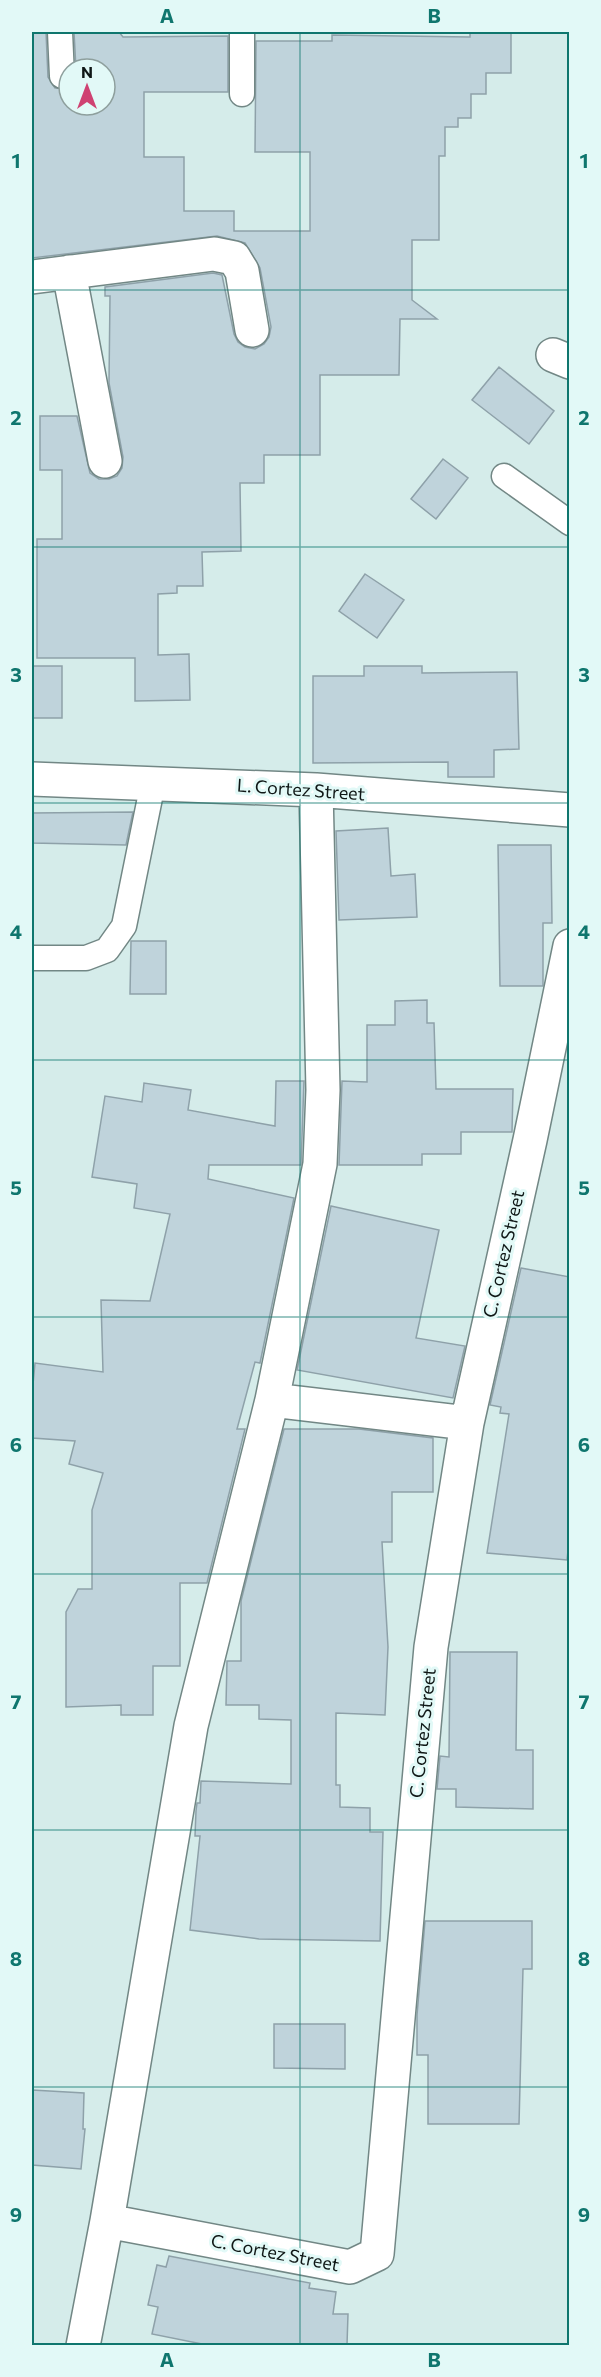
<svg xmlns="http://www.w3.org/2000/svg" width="601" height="2377" font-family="Commissioner,sans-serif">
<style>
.building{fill:#bfd3db;stroke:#8ea1a9;stroke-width:1.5}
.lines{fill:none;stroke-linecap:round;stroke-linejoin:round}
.service-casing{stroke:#728785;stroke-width:27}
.minor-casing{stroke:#728785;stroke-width:36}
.service{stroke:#fff;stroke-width:24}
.minor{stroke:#fff;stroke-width:33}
.grid{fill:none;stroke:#0f766e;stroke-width:1.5;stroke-opacity:0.55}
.labels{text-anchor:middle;stroke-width:6;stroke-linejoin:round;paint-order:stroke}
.street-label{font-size:18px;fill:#0f1716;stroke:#e2f9f7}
.neatline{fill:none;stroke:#0f766e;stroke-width:2}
.grid-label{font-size:20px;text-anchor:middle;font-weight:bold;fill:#0f766e}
</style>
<rect width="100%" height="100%" fill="#d5ecea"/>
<path class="building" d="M32 32H46L48 77 55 88H69V105H105V69H76L74 32H119L123 37 228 36V92H144V157H184V211H234V231H310V152H255L256 41H332V35L470 37V32H511V73H486V94H471V118H458V127H445V156H439V240H412V300L437 319H400L399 375H320V455H264V483H240L241 551 202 552 203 586H177V593L158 594V655L189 654 190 700 135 701V658H37V539H62V470H40V416H77L90 473 99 479H109L117 476 122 468 123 457 109 383 110 296H105V287L213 273 222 275 234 334 238 342 245 347 255 349 264 344 269 337 271 327 260 268 245 243 217 236 32 258Z
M499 367 554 411 529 444 472 400Z
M443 459 468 478 436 519 411 499Z
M365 574 404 600 377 638 339 611Z
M32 666H62V718H32Z
M364 666H422V673L517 672 519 749 494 750V777H448V762L313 763V676H364Z
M133 812 126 845 32 843V813Z
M388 828 391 876 415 874 417 917 339 920 336 831Z
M498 845H551L552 923H543V986H500Z
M131 941H166V994H130Z
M427 1000V1023H434L436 1089H513L512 1132H461V1154H422V1165H339L342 1081 367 1082V1025H395V1001Z
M276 1081H304L301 1165H209L208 1179 294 1198 260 1363 255 1362 237 1429H245L207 1583H180V1666H153V1715H121V1705L66 1707V1612L78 1589H92V1510L103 1473 69 1464 75 1441 32 1438V1395L35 1363 103 1372 101 1300 150 1301 170 1214 134 1208 137 1184 92 1177 105 1096 142 1102 144 1083 191 1090 188 1110 275 1126Z
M331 1206 439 1230 416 1338 465 1346 453 1398 297 1370Z
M521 1268 570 1277V1531L567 1560 487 1553 509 1414 500 1413 501 1407 490 1405Z
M284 1429H359L433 1438V1492H392V1542H382L388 1647 385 1715 336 1713V1785H340V1807L370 1808V1832H383L380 1941 259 1939 190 1930 200 1836H195L196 1811 197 1803H200L201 1781 291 1784V1720L259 1719V1705H226L227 1661H241V1601Z
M450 1652H517L516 1750H533V1809L456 1807V1789H437L440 1756 449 1757Z
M425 1921H532V1969H523L519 2124H428V2055H417V2015Z
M274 2024H345V2069L274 2068Z
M32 2090 84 2093 83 2129H85L81 2169 32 2165Z
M169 2256 310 2283 309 2288 336 2292 333 2314H348L347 2345 212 2346 152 2334 158 2307 148 2305 157 2265 166 2267Z"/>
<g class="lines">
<defs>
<path id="service" d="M60 32 62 76
M242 32V94
M504 476 570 523
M32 958H86L107 950 124 926 153 783"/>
<path id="minor" d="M69 272 105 461
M32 277 214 254 234 258 242 271 252 330
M553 355 570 362
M32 779 316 790 570 810
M272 1400 467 1423
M107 2221 350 2267 377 2254 431 1647 467 1423 530 1140 570 946
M83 2346 107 2221 191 1726 272 1400 320 1164 323 1090 316 790"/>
</defs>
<use href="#service" class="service-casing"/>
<use href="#minor" class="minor-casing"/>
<use href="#service" class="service"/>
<use href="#minor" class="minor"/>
</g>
<path class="grid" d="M300 32V2346M32 290H570M32 547H570M32 803H570M32 1060H570M32 1317H570M32 1574H570M32 1830H570M32 2087H570"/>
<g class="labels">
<g class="street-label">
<text transform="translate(301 790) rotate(4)" y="6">L. Cortez Street</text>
<text transform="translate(504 1254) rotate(-77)" y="6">C. Cortez Street</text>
<text transform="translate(423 1733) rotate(-84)" y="6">C. Cortez Street</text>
<text transform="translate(275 2253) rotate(11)" y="6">C. Cortez Street</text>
</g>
</g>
<rect width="601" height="2377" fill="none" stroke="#e2f9f7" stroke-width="66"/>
<g transform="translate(87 87)"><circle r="28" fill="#e2f9f7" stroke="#8e9f9d" stroke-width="1.5"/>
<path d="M0-4.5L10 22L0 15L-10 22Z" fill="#cf4272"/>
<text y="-9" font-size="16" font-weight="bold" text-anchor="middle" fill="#0f1716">N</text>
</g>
<rect x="33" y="33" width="535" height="2311" class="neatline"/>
<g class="grid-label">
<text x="167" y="23">A</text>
<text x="434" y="23">B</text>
<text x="16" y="168">1</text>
<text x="584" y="168">1</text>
<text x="16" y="425">2</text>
<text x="584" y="425">2</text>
<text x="16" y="682">3</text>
<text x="584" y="682">3</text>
<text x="16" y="939">4</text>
<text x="584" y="939">4</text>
<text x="16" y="1195">5</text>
<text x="584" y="1195">5</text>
<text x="16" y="1452">6</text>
<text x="584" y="1452">6</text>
<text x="16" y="1709">7</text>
<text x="584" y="1709">7</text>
<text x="16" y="1966">8</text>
<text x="584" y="1966">8</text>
<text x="16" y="2222">9</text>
<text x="584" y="2222">9</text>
<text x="167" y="2367">A</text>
<text x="434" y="2367">B</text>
</g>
</svg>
